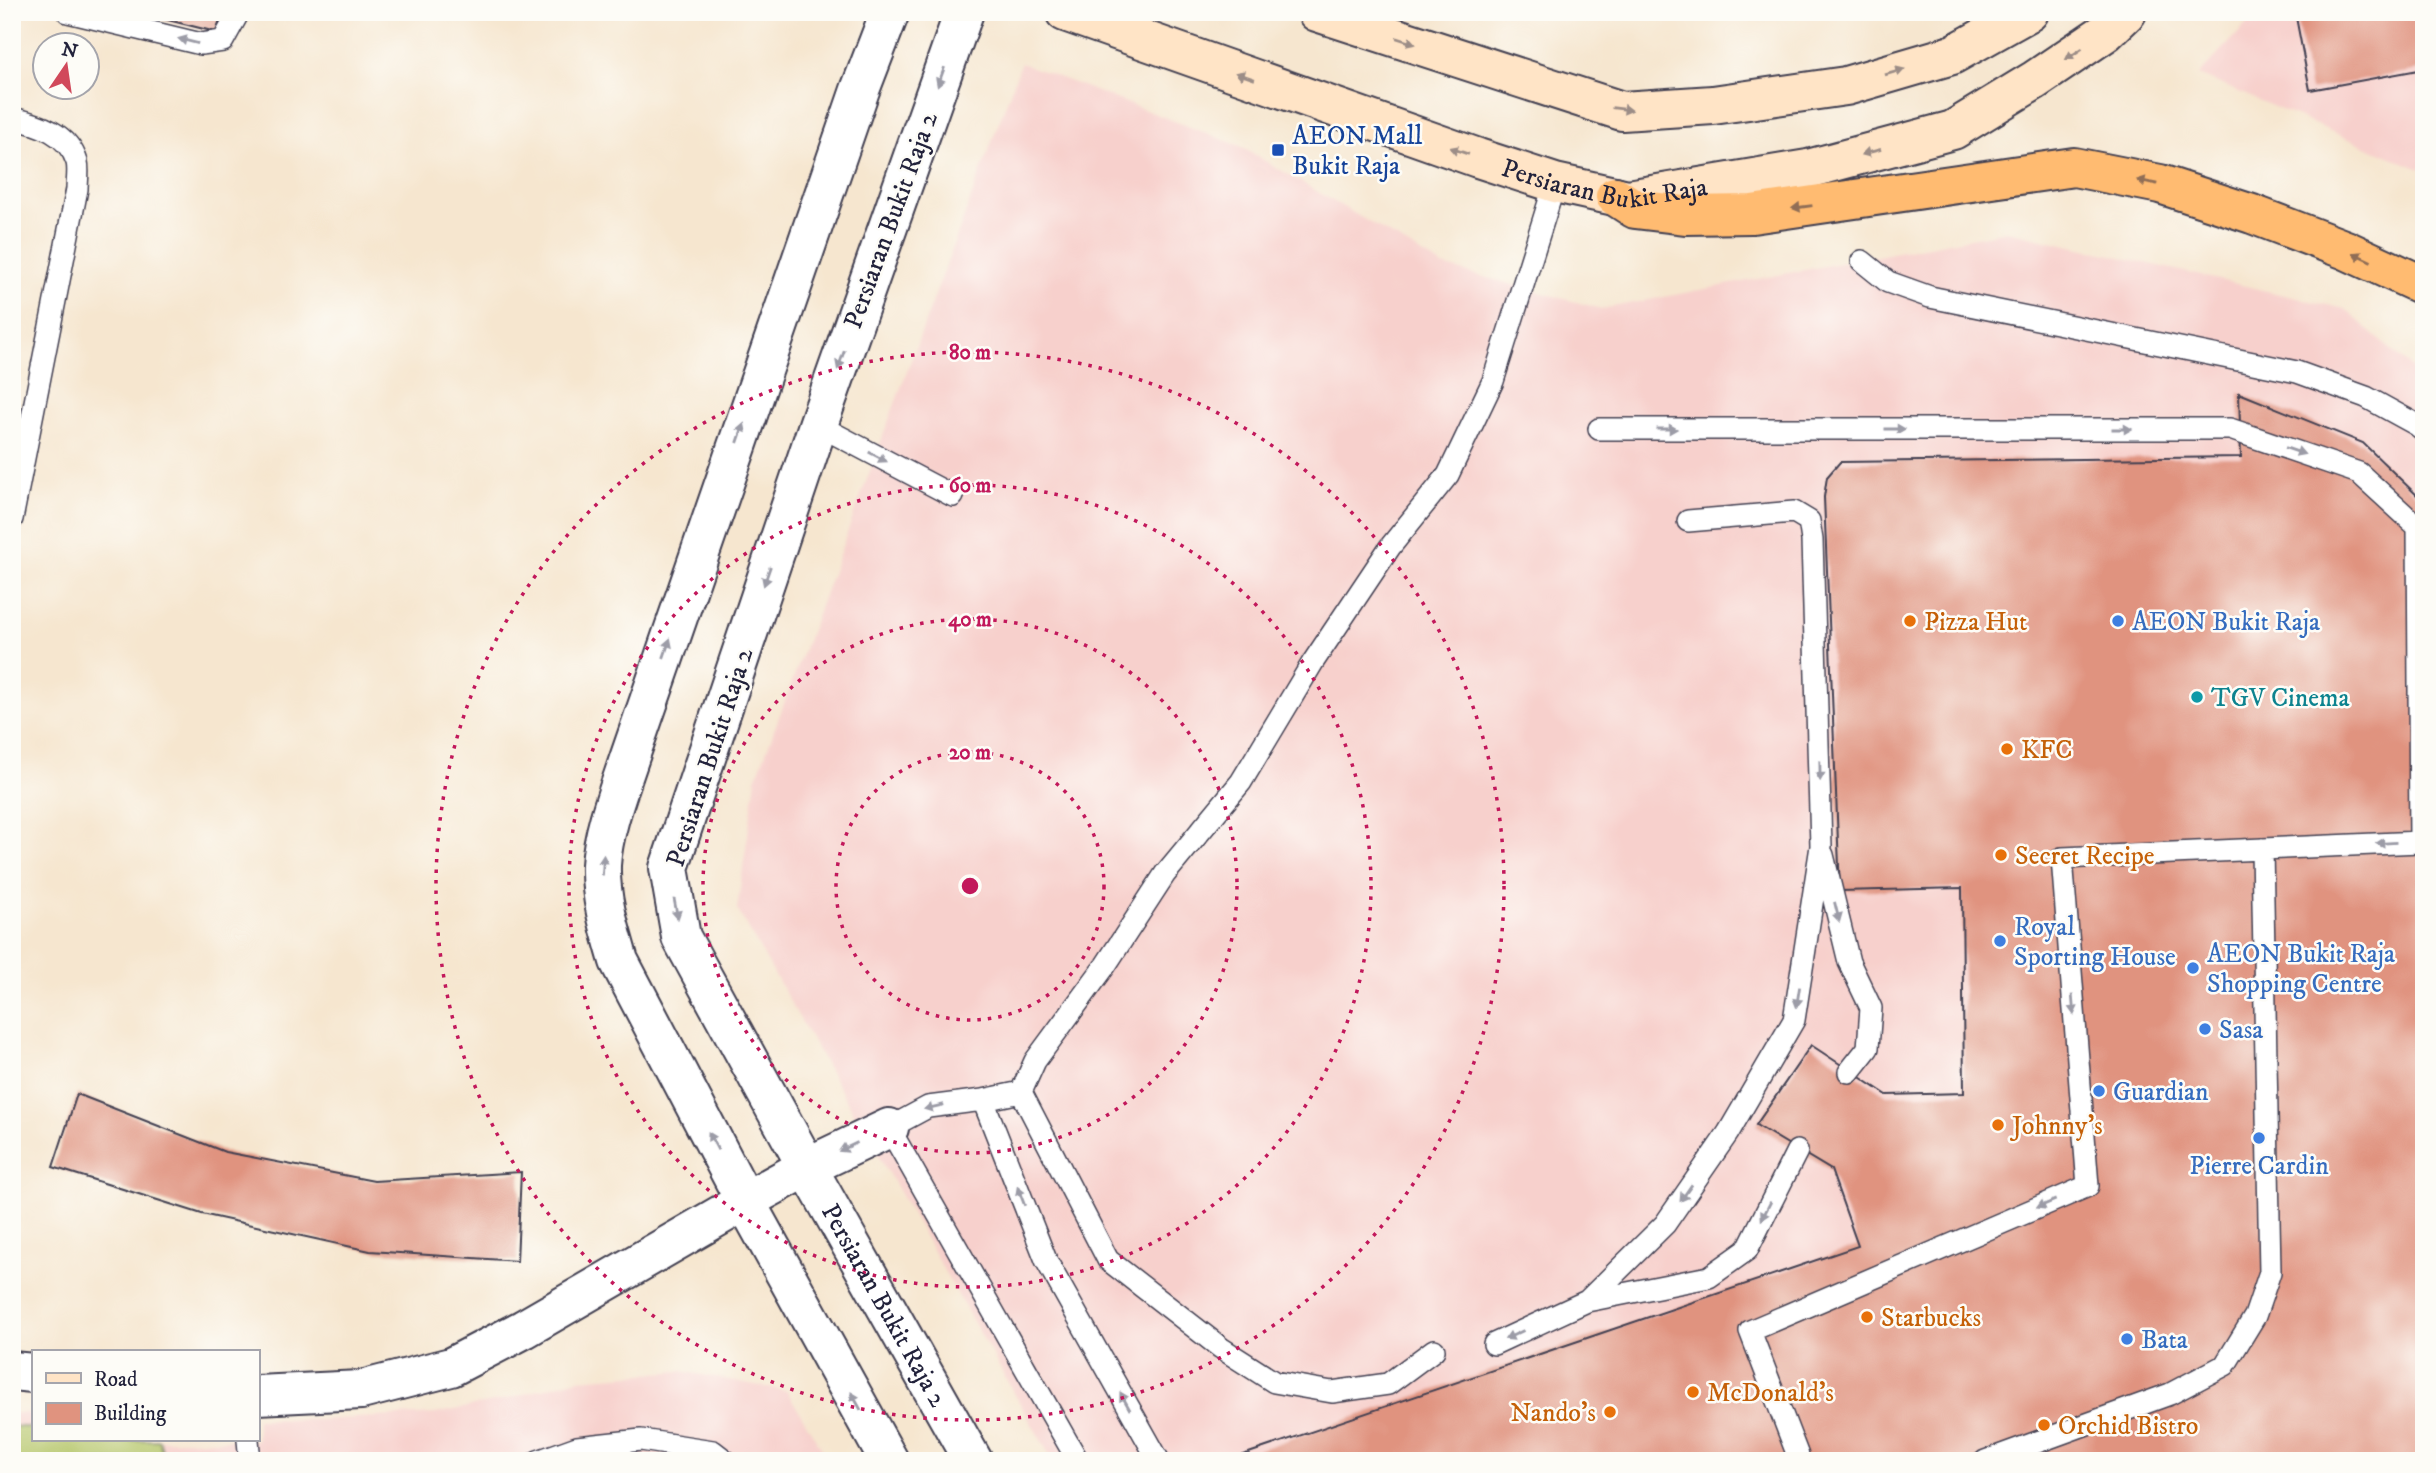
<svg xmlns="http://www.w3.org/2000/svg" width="2436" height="1473" font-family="'IM FELL DW Pica',serif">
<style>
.built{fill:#f7d0cc}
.green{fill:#b4c568;stroke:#6b7452;stroke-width:2}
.building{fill:#e0937f}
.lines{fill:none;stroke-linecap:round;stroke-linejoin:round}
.service-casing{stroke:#423f51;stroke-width:24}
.minor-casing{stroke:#423f51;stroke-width:42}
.tertiary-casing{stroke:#423f51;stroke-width:42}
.secondary-casing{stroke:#423f51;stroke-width:42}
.trunk-casing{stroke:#423f51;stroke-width:42}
.service{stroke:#fff;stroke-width:21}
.minor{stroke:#fff;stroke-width:38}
.tertiary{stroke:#fff;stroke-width:38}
.secondary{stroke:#ffe4c6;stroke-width:38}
.trunk{stroke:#ffbb71;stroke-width:38}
.oneway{fill:#9c9ca7}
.oneway2{fill:#9c8d87}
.oneway3{fill:#906e56}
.ring{fill:none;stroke:#c2185b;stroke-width:3.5;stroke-dasharray:3.5 7}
.transit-dot{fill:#1a4fb4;stroke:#fdfcf7;stroke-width:2.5}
.food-dot{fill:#e8710a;stroke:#fdfcf7;stroke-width:2.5}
.shop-dot{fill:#3f7fe0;stroke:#fdfcf7;stroke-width:2.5}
.culture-dot{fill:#0f9aa8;stroke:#fdfcf7;stroke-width:2.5}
.labels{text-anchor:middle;stroke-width:5;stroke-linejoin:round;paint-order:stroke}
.transit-label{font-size:26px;fill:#164399;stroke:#fdfcf7;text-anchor:start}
.street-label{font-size:26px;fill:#22223b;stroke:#fdfcf7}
.food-label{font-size:26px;fill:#c56008;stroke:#fdfcf7;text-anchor:start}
.shop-label{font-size:26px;fill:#366cbe;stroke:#fdfcf7;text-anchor:start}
.culture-label{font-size:26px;fill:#0d838f;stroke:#fdfcf7;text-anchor:start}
.centre{fill:#c2185b;stroke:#fdfcf7;stroke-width:3.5}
.ring-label{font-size:21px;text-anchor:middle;font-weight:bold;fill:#c2185b;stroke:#fdfcf7;stroke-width:5;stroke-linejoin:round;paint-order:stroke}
</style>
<rect width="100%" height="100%" fill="#fdfcf7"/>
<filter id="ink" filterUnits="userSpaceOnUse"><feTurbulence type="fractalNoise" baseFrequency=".0143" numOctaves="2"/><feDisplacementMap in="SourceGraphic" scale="14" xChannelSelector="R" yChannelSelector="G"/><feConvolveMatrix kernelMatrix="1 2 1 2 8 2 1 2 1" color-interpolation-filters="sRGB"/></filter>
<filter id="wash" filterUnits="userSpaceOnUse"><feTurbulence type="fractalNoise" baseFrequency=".00686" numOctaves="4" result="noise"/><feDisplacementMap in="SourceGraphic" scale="28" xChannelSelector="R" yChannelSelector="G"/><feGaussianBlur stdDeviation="1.57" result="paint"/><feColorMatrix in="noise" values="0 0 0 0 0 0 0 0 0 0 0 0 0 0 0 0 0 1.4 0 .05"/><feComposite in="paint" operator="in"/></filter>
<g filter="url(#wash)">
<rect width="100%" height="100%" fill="#f6e6cf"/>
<path class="built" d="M2258 12H2424V171L2199 75Z
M1021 63 1240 146 1443 266 1602 309 2007 231 2345 309 2424 379V1461H1053L737 909 756 779Z
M681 1371 787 1391 829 1461H12V1413H33V1440H257V1419L319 1420 435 1414 507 1399 578 1379Z"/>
<path class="green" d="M12 1426 33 1428V1440H159L165 1461H12Z"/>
<g id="blocks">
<path class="building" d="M136 12H223L216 32Z
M2295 12H2424V69L2310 90Z
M2239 393 2363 443 2424 502V1461H1225L1858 1246 1831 1170 1756 1125 1811 1045 1887 1095 1964 1093 1962 888 1840 891 1824 497 1827 477 1840 462 2241 457Z
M77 1094 225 1152 374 1181 521 1172 517 1261 370 1251 202 1214 53 1167Z"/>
</g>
</g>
<g filter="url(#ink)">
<use href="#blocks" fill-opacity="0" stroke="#423f51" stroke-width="2"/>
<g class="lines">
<defs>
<path id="service" d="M68 12 201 44 223 41 239 12
M12 118C39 124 68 133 77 162 79 170 77 181 77 189L12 519
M1862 261 1888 282 1930 297 2297 372 2366 397 2417 425 2424 431
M818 425 953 496
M1599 429H2230L2359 473 2418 527 2420 842 2062 858 2088 1186 1750 1331 1800 1461
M1823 855 1849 962 1871 1008 1868 1048 1849 1072
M1021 1092 1108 1260 1221 1348 1274 1382 1332 1392 1388 1384 1434 1350
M983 1100 1046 1260 1159 1461
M1587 1301 1709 1277 1747 1250 1797 1151
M1494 1344 1587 1301 1665 1224 1728 1133 1794 1020 1821 846 1812 540 1809 521 1794 512 1688 521
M248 1440 250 1461
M538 1461 577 1447 641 1440 713 1451 726 1461
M1078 1461 889 1128 928 1107 983 1100 1021 1092 1035 1061 1105 966 1165 874 1241 782 1313 662 1390 547 1448 475 1493 381 1555 183
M1985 1461 2170 1394 2225 1365 2255 1316 2270 1272 2262 849"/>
<path id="minor" d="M12 1371 33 1373
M257 1395 361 1390 451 1367 524 1329 745 1201"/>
<g id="tertiary">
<path id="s1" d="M964 12 818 425 669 868 681 937 807 1167 973 1461"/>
<path d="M745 1201 807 1167 889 1128"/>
<path d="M889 1461 745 1201 619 961C610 930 600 898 601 865 603 831 618 792 629 759L860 90 890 12"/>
</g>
<g id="secondary">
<path id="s2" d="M1065 12 1478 158 1555 183 1628 199 1808 169 1953 130 2035 80 2106 32 2127 12"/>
<path d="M1317 12 1622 111 1713 105 1846 86 1952 55 2029 12"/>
</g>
<path id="trunk" d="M1615 196 1635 209 1685 215 1752 214 2074 167 2160 184 2252 214 2346 250 2424 286"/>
</defs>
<use href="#service" class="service-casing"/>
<use href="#minor" class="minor-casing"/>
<use href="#tertiary" class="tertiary-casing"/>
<use href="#secondary" class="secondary-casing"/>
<use href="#trunk" class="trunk-casing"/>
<use href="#service" class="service"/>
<use href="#minor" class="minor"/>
<use href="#tertiary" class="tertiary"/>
<use href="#secondary" class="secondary"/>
<use href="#trunk" class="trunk"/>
</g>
<defs><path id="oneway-solid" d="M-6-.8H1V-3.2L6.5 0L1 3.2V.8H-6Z" transform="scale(1.75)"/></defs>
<g class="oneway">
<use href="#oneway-solid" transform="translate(188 41) rotate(-166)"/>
<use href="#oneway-solid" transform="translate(941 77) rotate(110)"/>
<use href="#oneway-solid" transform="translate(841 360) rotate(110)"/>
<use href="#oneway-solid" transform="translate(1667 429)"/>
<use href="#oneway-solid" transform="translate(1895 429)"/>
<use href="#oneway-solid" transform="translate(2122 429)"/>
<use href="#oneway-solid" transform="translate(741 433) rotate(-71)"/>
<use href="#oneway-solid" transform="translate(2295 451) rotate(19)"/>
<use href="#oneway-solid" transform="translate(878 457) rotate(28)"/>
<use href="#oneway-solid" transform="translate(767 576) rotate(109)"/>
<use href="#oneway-solid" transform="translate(667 648) rotate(-71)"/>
<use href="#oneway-solid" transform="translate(1820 771) rotate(89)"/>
<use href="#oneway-solid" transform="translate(2386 843) rotate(177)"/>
<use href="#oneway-solid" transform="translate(603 865) rotate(-87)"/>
<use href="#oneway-solid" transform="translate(676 909) rotate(79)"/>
<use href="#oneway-solid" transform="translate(1837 912) rotate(76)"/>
<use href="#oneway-solid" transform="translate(1798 997) rotate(99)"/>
<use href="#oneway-solid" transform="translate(2073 1005) rotate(85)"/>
<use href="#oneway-solid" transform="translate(934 1107) rotate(167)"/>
<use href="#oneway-solid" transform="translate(713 1141) rotate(-118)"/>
<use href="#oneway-solid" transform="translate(848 1147) rotate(155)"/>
<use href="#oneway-solid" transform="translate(1686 1193) rotate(125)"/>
<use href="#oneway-solid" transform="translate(1021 1196) rotate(-111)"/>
<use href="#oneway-solid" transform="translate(2046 1204) rotate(157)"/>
<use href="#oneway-solid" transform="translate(1766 1211) rotate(117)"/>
<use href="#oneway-solid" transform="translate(1514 1335) rotate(155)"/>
<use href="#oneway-solid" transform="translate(856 1401) rotate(-119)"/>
<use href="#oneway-solid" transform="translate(1125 1401) rotate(-119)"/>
</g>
<g class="oneway2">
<use href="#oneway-solid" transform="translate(1406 41) rotate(18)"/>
<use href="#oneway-solid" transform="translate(2074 54) rotate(146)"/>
<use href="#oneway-solid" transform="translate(1895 72) rotate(-16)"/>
<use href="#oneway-solid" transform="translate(1245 76) rotate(-161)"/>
<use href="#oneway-solid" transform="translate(1622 109) rotate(7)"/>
<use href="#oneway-solid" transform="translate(1459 151) rotate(-161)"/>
<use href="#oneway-solid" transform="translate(1871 152) rotate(165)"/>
</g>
<g class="oneway3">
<use href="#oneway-solid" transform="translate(2147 182) rotate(-169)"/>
<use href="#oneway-solid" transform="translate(1802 207) rotate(172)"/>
<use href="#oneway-solid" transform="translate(2362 257) rotate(-155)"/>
</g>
</g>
<g class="ring">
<circle cx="970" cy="886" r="134"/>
<circle cx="970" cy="886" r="267"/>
<circle cx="970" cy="886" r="401"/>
<circle cx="970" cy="886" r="534"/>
</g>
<rect class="transit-dot" x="1271" y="143" width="14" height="14" rx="3.5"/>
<g class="food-dot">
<circle cx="1910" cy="621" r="7"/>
<circle cx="2007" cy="749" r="7"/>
<circle cx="2001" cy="855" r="7"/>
<circle cx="1998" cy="1125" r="7"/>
<circle cx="1867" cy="1317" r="7"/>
<circle cx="1693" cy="1392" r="7"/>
<circle cx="1610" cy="1412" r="7"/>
<circle cx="2044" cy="1425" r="7"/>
</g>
<g class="shop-dot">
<circle cx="2118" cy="621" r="7"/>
<circle cx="2000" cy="941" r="7"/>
<circle cx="2193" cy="968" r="7"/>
<circle cx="2205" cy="1029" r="7"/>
<circle cx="2099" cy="1091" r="7"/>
<circle cx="2259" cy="1138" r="7"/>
<circle cx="2127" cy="1339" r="7"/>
</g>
<circle class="culture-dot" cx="2197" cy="697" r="7"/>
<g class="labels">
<g class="transit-label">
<text x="1292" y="144">AEON Mall<tspan x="1292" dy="30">Bukit Raja</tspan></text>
</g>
<g class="street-label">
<text dy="9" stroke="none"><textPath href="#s2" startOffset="569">Persiaran Bukit Raja</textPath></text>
<text transform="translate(890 220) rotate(-70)" y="9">Persiaran Bukit Raja 2</text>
<text transform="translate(709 757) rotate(-72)" y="9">Persiaran Bukit Raja 2</text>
<text dy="9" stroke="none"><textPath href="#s1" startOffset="1396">Persiaran Bukit Raja 2</textPath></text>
</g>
<g class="food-label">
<text x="1924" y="630">Pizza Hut</text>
<text x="2021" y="758">KFC</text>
<text x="2015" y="864">Secret Recipe</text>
<text x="2012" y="1134">Johnny's</text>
<text x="1881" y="1326">Starbucks</text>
<text x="1707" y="1401">McDonald's</text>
<text x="1596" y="1421" text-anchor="end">Nando's</text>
<text x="2058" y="1434">Orchid Bistro</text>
</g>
<g class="shop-label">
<text x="2132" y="630">AEON Bukit Raja</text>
<text x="2014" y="935">Royal<tspan x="2014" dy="30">Sporting House</tspan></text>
<text x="2207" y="962">AEON Bukit Raja<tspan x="2207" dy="30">Shopping Centre</tspan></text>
<text x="2219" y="1038">Sasa</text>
<text x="2113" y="1100">Guardian</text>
<text x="2259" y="1174" text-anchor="middle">Pierre Cardin</text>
<text x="2141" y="1348">Bata</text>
</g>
<g class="culture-label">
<text x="2211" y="706">TGV Cinema</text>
</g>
</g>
<circle cx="970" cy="886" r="10" class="centre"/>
<g class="ring-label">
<text x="970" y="359">80 m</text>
<text x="970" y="492">60 m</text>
<text x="970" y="626">40 m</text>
<text x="970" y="759">20 m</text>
</g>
<rect width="2436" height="1473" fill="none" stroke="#fdfcf7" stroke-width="42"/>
<rect x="32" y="1350" width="228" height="91" fill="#fdfcf7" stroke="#a5a5ac" stroke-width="2"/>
<rect x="46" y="1373" width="35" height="10" fill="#ffe4c6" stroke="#a5a5ac" stroke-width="2"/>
<text x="94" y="1386" font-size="21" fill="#22223b">Road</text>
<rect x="46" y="1403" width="35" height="21" fill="#e0937f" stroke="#a5a5ac" stroke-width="2"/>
<text x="94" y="1420" font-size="21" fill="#22223b">Building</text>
<g transform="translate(66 66) rotate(13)"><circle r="33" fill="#fdfcf7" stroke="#a5a5ac" stroke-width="2"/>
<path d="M0-5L12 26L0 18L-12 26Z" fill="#d1495b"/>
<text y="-10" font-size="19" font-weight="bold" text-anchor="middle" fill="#22223b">N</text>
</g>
</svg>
